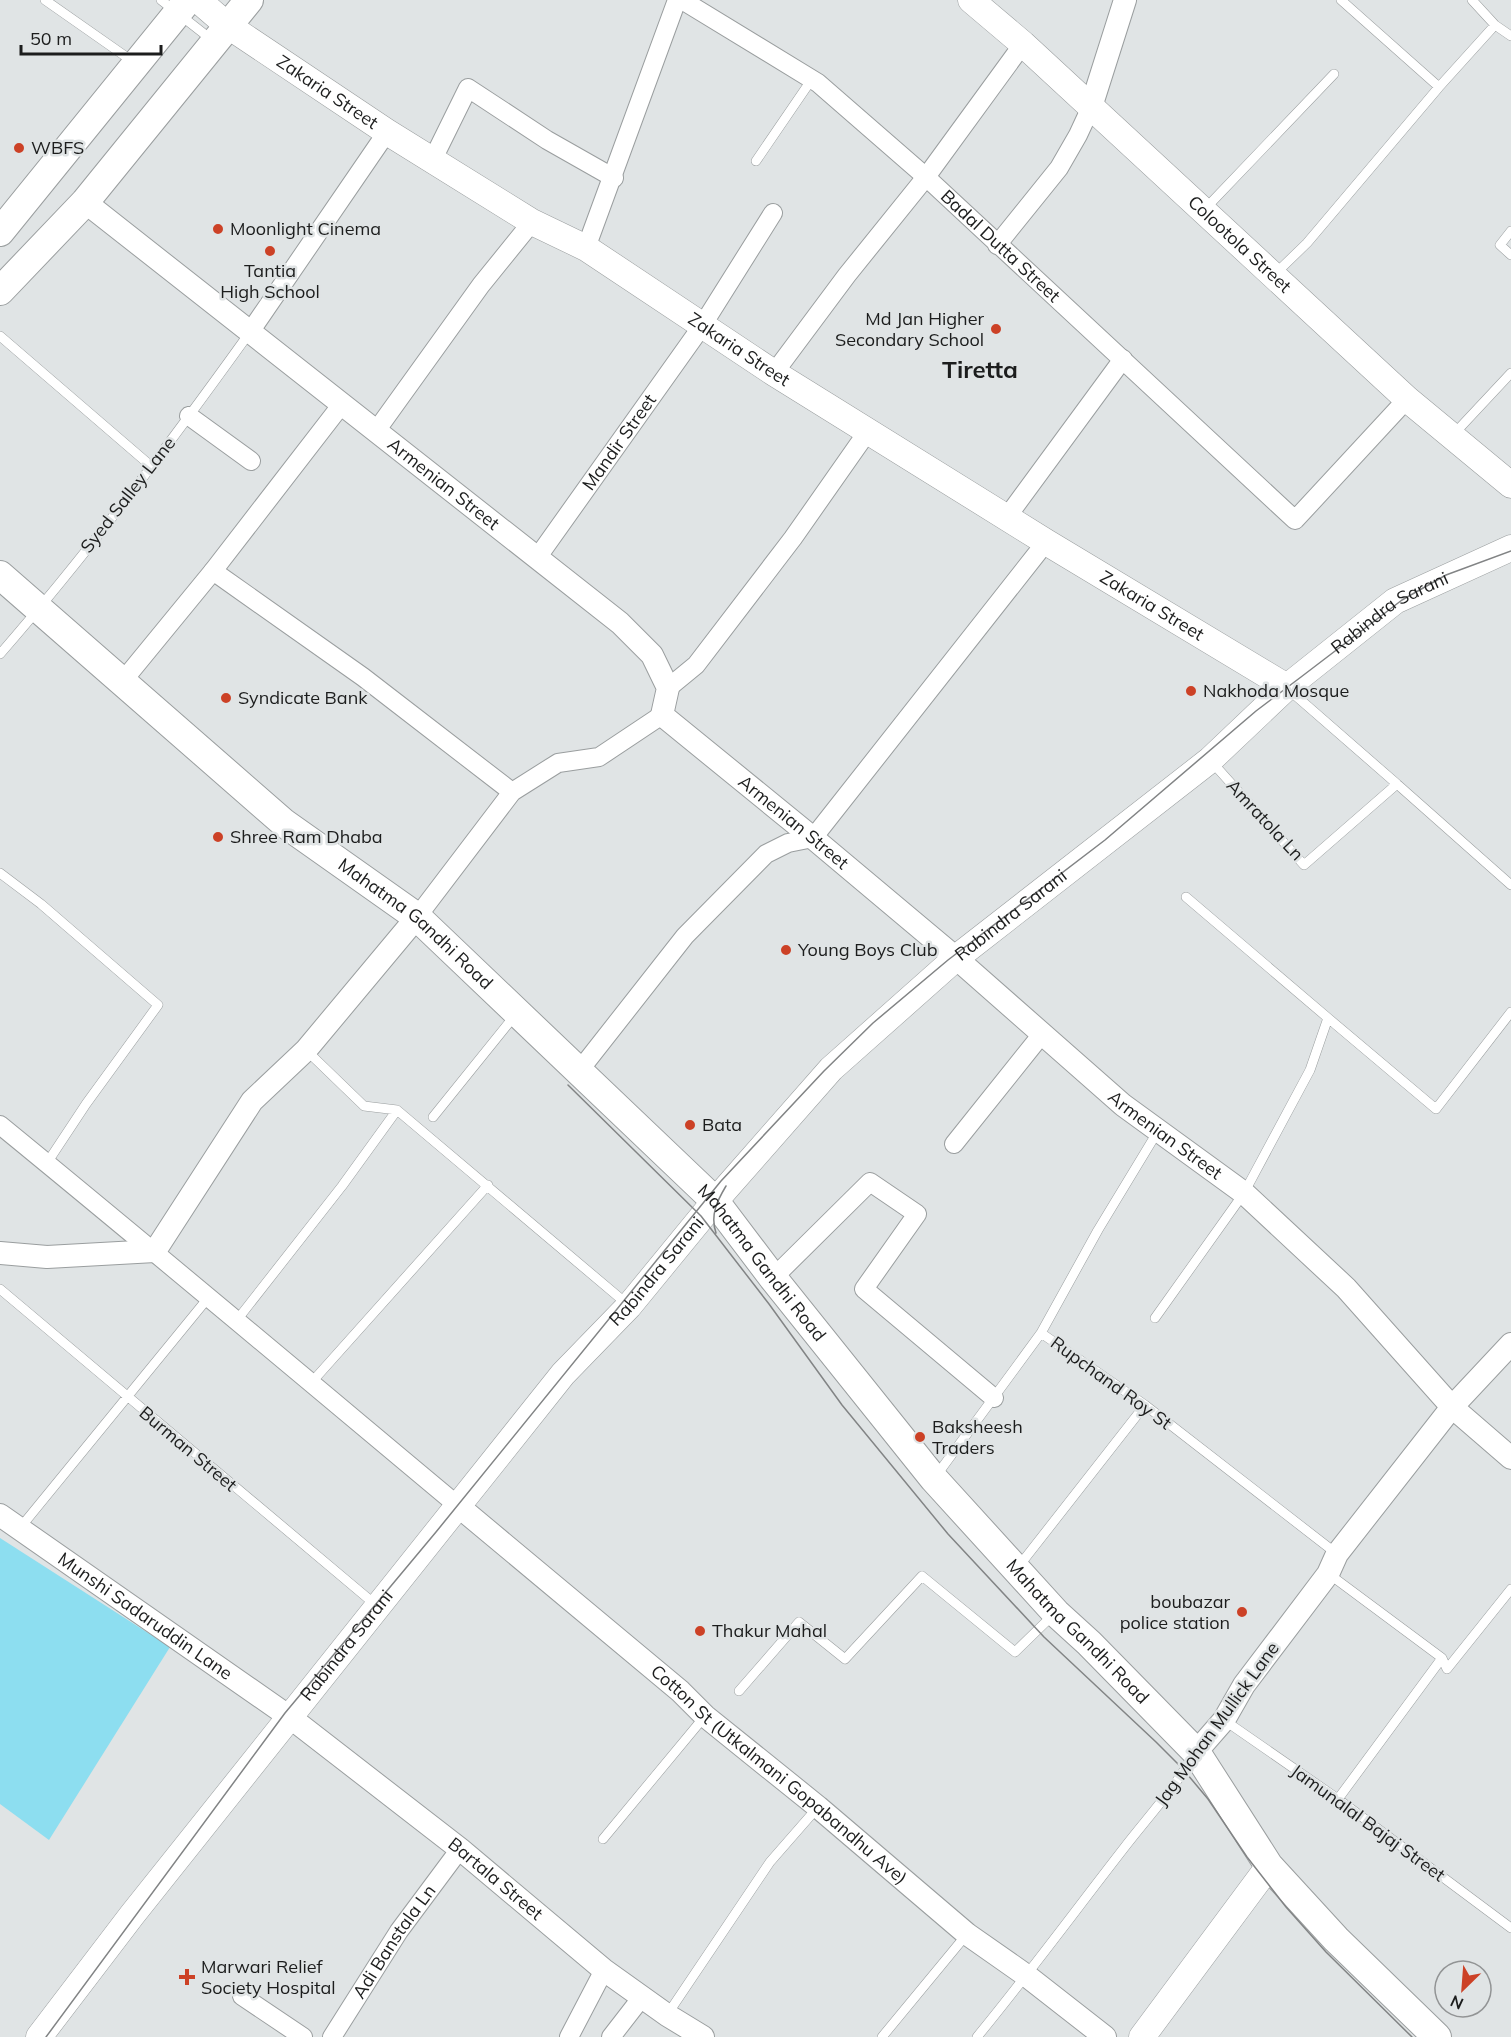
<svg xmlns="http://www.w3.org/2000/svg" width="1511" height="2037" font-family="Mulish,sans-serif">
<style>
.green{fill:#8ddef0}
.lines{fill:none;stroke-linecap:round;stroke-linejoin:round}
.service-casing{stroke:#9a9e9f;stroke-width:10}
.minor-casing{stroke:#9a9e9f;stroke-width:20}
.tertiary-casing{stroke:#9a9e9f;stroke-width:24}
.secondary-casing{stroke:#9a9e9f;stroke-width:27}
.primary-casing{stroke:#9a9e9f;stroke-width:30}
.service{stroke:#fff;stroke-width:9}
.minor{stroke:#fff;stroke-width:18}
.tertiary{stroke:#fff;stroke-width:22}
.secondary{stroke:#fff;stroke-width:26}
.primary{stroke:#fff;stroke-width:28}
.tram{stroke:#828485;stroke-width:1.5}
.poi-dot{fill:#cc4126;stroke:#e0e4e5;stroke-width:2}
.labels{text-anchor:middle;stroke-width:5;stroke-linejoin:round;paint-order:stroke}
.street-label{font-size:18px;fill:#1c1d1d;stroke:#e0e4e5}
.poi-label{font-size:18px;fill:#1c1d1d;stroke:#e0e4e5;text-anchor:start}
.district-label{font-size:24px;font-weight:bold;fill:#1c1d1d;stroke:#e0e4e5}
</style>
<rect width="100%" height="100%" fill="#e0e4e5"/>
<path class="green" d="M0 1538 170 1647 49 1840 0 1804Z"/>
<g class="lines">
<defs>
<path id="service" d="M45 0 135 63
M161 0 212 40
M1341 0 1439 87
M1472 0 1495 25 1511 36
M756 161 812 79
M1205 209 1334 74
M1511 231 1500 245 1511 255
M1274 275 1307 243 1439 87 1495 25
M0 336 151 466
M1453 435 1511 373
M0 654C89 552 171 442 250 332
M1288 689 1397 784
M1211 761 1304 865 1397 784 1511 885
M0 873 41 904 158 1005 86 1104 47 1163
M1328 1018 1436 1109 1511 1012
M306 1050 364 1106 397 1110 627 1304
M433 1117 516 1014
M1158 1131 1098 1230 1041 1333 1145 1405 1337 1554
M0 1289 377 1606
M1155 1318 1244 1193 1310 1070 1328 1018 1186 897
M237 1320 342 1186 397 1110
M311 1383 488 1185
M936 1476 1041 1333
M20 1528 208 1298
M1019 1566 1145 1405
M1329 1574 1442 1658
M739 1691 799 1622 845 1659 922 1576 1015 1652 1054 1614
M1224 1720 1338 1799 1511 1928
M1338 1799 1442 1658 1447 1669 1511 1589
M603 1839 705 1716
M667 2015 770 1862 818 1807
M882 2037 967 1934
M977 2037C1028 1975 1075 1911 1124 1848 1148 1817 1174 1789 1193 1756"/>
<g id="minor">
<path id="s1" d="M682 0 818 83 926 177 1295 520 1407 399"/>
<path d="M433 159 468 88 547 140 614 178"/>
<path d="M997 245 1059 168 1078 135 1091 107"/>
<path d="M586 248 677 0"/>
<path d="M250 332 387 132"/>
<path d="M774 373 847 275 926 177 1023 44"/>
<path d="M189 416 251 461"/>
<path d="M376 431 481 285 532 222"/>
<path d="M1007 517 1123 359"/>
<path id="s2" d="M537 558 702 326 773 213"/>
<path d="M213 571 342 404"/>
<path d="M122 682 213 571 363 677 512 792"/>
<path d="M668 688 696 665 793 538 868 431"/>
<path d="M417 917 512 792 558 763 599 757 662 715"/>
<path d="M579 1071 685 936 766 854 788 843 813 838 1046 542"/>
<path d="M0 1125C153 1250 305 1378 457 1505"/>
<path d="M954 1144 1042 1034"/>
<path d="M773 1278 870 1182 917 1214 864 1289 994 1398"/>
<path d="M242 1996 303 2037"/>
<path id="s3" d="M332 2037 399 1931 460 1849"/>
<path d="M569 2037 604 1970"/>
<path d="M611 2037 642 1997"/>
</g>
<g id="tertiary">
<path d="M1091 107 1125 0"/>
<path id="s4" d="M85 202 620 623 652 655 668 688 662 715 813 838 956 958 1123 1105 1244 1193 1346 1288 1452 1407 1511 1458"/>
<path d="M0 1253 47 1257 155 1251 252 1101 306 1050 417 917"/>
<path id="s5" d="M457 1505 680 1691 705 1716 818 1807 967 1934 1027 1976 1105 2037"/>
<path id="s6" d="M0 1515 291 1718 460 1849 604 1970 667 2015 703 2037"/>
<path d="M1196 1752 1224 1720 1244 1685 1328 1574 1337 1554 1452 1407 1511 1344"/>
</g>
<g id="secondary">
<path id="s7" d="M198 0 227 25 387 132 532 222 586 248 774 373 1046 542 1287 687"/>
<path id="s8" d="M971 0 1023 44 1407 399 1511 485"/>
<path id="s9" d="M39 2037 132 1915 563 1374 629 1306 715 1201 831 1069 956 958 1210 760 1287 687 1395 601 1511 548"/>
<path d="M1142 2037 1269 1866"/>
</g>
<g id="primary">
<path d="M0 232 188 0"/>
<path d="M0 291 85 202 249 0"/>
<path id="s10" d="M0 575 284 823 417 917 714 1200 773 1278 934 1479 1056 1613 1089 1643 1196 1752 1269 1866 1336 1939 1437 2037"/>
</g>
</defs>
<use href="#service" class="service-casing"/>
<use href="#minor" class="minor-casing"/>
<use href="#tertiary" class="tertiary-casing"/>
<use href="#secondary" class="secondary-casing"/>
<use href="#primary" class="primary-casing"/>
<use href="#service" class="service"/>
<use href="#minor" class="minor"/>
<use href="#tertiary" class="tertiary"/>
<use href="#secondary" class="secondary"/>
<use href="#primary" class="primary"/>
<path class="tram" d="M568 1085 701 1216 769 1304 842 1405 948 1534 1044 1637 1156 1742 1182 1768 1208 1799 1247 1857 1286 1907 1326 1952 1412 2037
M716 1233C710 1215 717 1201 726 1186
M46 2037 285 1713 436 1532 721 1181 824 1071 873 1023 948 960 1105 840 1256 711 1301 677 1402 600 1446 575 1511 551"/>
</g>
<g class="poi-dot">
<circle cx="19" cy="148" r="6"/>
<circle cx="218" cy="229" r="6"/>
<circle cx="270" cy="251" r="6"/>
<circle cx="996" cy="329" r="6"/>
<circle cx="1191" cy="691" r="6"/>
<circle cx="226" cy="698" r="6"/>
<circle cx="218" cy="837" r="6"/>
<circle cx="786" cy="950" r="6"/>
<circle cx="690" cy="1125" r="6"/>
<circle cx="920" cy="1437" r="6"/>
<circle cx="1242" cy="1612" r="6"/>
<circle cx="700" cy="1631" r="6"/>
<path d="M184 1968h6v6h6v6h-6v6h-6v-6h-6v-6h6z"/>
</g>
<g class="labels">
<g class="street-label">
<text dy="6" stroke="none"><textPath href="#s7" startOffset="159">Zakaria Street</textPath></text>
<text dy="6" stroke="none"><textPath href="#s8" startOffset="363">Colootola Street</textPath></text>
<text dy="6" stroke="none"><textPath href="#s1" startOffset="404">Badal Dutta Street</textPath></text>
<text dy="6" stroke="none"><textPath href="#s7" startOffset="645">Zakaria Street</textPath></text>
<text dy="6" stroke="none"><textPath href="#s2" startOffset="142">Mandir Street</textPath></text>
<text dy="6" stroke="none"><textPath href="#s4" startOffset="456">Armenian Street</textPath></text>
<text transform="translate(128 495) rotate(-52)" y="6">Syed Salley Lane</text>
<text dy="6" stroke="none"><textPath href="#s7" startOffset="1131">Zakaria Street</textPath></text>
<text dy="6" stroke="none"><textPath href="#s9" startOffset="1974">Rabindra Sarani</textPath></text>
<text transform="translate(1265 820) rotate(47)" y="6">Amratola Ln</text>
<text dy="6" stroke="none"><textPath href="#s4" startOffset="960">Armenian Street</textPath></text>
<text dy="6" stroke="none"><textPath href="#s9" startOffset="1488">Rabindra Sarani</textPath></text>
<text dy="6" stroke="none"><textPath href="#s10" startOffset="543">Mahatma Gandhi Road</textPath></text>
<text dy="6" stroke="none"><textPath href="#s4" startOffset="1446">Armenian Street</textPath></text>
<text dy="6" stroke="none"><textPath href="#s10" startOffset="1029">Mahatma Gandhi Road</textPath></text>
<text dy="6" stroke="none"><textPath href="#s9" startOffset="984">Rabindra Sarani</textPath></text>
<text transform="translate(1111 1383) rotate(36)" y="6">Rupchand Roy St</text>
<text transform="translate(188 1449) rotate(40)" y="6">Burman Street</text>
<text dy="6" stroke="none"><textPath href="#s6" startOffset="177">Munshi Sadaruddin Lane</textPath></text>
<text dy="6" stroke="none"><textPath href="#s10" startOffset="1515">Mahatma Gandhi Road</textPath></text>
<text dy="6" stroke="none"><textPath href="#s9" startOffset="498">Rabindra Sarani</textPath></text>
<text transform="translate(1217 1724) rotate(-54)" y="6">Jag Mohan Mullick Lane</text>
<text dy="6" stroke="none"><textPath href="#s5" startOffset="420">Cotton St (Utkalmani Gopabandhu Ave)</textPath></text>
<text transform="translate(1368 1823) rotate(36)" y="6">Jamunalal Bajaj Street</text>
<text dy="6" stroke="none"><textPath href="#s6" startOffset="615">Bartala Street</textPath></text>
<text dy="6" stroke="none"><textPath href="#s3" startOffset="114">Adi Banstala Ln</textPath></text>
</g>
<g class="poi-label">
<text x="31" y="154">WBFS</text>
<text x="230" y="235">Moonlight Cinema</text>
<text x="270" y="277" text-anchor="middle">Tantia<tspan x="270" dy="21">High School</tspan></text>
<text x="984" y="325" text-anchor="end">Md Jan Higher<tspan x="984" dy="21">Secondary School</tspan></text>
<text x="1203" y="697">Nakhoda Mosque</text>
<text x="238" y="704">Syndicate Bank</text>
<text x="230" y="843">Shree Ram Dhaba</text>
<text x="798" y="956">Young Boys Club</text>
<text x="702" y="1131">Bata</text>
<text x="932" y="1433">Baksheesh<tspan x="932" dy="21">Traders</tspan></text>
<text x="1230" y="1608" text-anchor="end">boubazar<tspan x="1230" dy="21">police station</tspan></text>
<text x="712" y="1637">Thakur Mahal</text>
<text x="201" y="1973">Marwari Relief<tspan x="201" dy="21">Society Hospital</tspan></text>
</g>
<g class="district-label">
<text x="980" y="378">Tiretta</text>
</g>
</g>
<g transform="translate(1463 1989) rotate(205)"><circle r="28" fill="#e0e4e5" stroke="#929495" stroke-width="1.5"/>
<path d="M0-4.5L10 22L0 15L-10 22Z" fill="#cc4126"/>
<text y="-9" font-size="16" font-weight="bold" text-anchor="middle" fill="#1c1d1d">N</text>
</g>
<path d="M21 45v9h140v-9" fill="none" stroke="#1c1d1d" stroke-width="3"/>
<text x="30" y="45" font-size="18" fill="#1c1d1d" stroke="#e0e4e5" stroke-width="4.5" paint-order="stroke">50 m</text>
</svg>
